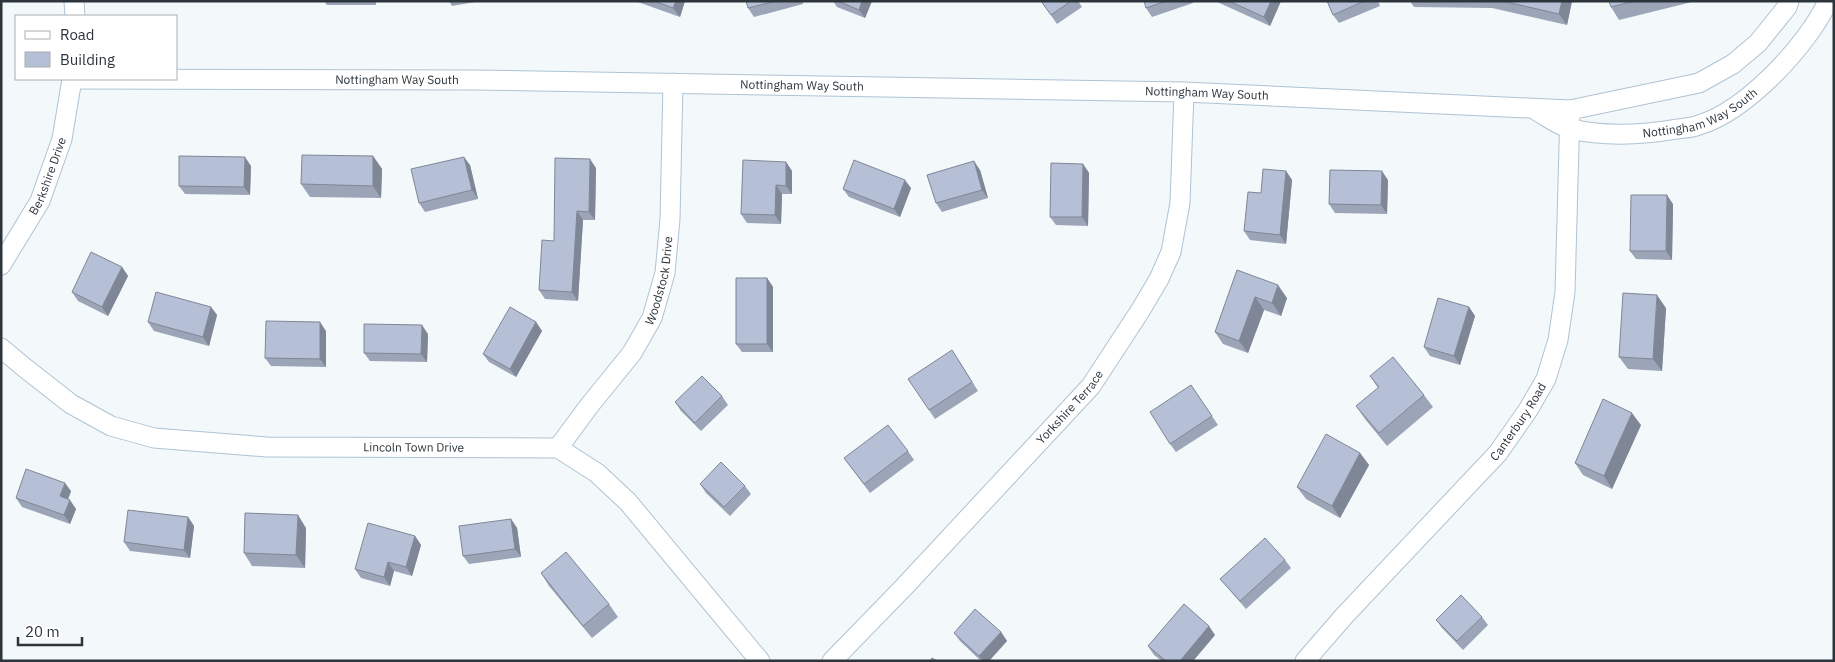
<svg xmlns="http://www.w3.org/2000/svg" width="1835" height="662" font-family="'IBM Plex Sans',sans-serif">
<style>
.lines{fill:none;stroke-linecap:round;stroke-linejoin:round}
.minor-casing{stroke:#aec3d4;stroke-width:21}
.minor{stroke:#fff;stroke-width:19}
.wall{fill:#9ca4b7}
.shaded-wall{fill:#7f8695}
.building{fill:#b5bfd5;stroke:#7f8695}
.labels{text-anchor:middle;stroke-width:4;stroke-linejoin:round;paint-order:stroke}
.street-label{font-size:12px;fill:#2c353b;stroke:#fff}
</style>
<rect width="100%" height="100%" fill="#f3f8fb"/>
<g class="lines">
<defs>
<g id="minor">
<path d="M74 1 75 16"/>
<path id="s1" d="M71 79 473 80 1184 92 1570 110 1699 83 1733 64 1758 43 1787 7 1789 1"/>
<path id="s2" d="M1534 109C1546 116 1557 125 1571 129 1606 137 1642 135 1677 129 1684 128 1692 128 1699 125 1746 111 1808 45 1828 1"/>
<path id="s3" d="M1 265 40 201 62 139 72 79"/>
<path id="s4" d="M1 348 25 368 71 404 111 426 154 438 267 447 558 448 597 473 628 502 760 661"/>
<path id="s5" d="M558 448 589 406 632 353 652 318 665 273 670 219 673 83"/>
<path id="s6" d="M832 661 904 587 1091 386 1140 311 1159 279 1171 252 1180 203 1184 92"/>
<path id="s7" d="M1305 661 1345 615 1498 453 1528 410 1546 379 1558 340 1565 292 1570 110"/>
</g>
</defs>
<use href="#minor" class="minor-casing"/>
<use href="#minor" class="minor"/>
</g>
<path class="wall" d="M324 1H376V5H327Z
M449 1H481L452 6Z
M635 1H685L680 17Z
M746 1H803V4L754 17 748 8Z
M833 1H872L865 18 837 7Z
M1041 1H1078L1082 7 1057 24Z
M1144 1H1192L1193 3 1152 17 1146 8Z
M1215 1H1281L1270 26Z
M1327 1H1378L1380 6 1339 23 1333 15Z
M1410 1H1572L1567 25 1492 8 1414 7Z
M1609 1H1692V2L1619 20 1611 7Z
M373 156 382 169 381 198 310 197 301 184Z
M786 162 792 171V194H782L781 224 747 223 741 214Z
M1083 164 1089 173 1088 226 1056 225 1050 217Z
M470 165 478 199 425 212 419 203Z
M251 166 250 195 185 194 179 186Z
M596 168 595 220H583L578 301 545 299 539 290 554 241Z
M980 170 988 198 942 212 936 203Z
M1286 171 1292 180 1286 244 1250 240 1244 231 1261 193Z
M1388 180 1387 214 1335 213 1329 204Z
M911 188 900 217 849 197 843 189Z
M1673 204 1672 260 1636 259 1630 251Z
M122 267 128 276 108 316 78 301 72 292Z
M1237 270 1287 298 1281 316 1264 310 1248 353 1223 344 1215 332Z
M767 278 773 287V352H742L736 344Z
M211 307 217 315 209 346 154 331 148 322Z
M1469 307 1475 316 1460 365 1430 356 1424 347Z
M1666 308 1662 371 1628 369 1619 357Z
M536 322 542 331 516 377 489 362 483 354Z
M326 331V367L271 366 265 358Z
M428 334 427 362 370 361 364 353Z
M958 359 978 391 935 419 929 410Z
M1370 376 1424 395 1433 407 1387 446 1365 419 1356 406 1378 388Z
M1191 385 1218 425 1176 452 1170 444Z
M722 396 728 405 701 431 681 411 675 402Z
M1641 425 1612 489 1583 475 1575 463Z
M908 451 914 460 870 493 844 458Z
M1360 453 1369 465 1340 518 1306 499 1297 487Z
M700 484 745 486 751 494 730 516 706 493Z
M71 491 68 499 76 509 70 524 22 507 16 498Z
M188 517 194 526 190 558 130 551 124 542Z
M511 519 517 528 521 557 469 564 463 556Z
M306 528 305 568 252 566 244 553Z
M415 536 421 545 412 576 394 571 390 586 361 578 355 569Z
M1285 560 1291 568 1246 609 1227 587 1220 579Z
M541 573 609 604 618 617 592 638 549 586Z
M1482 617 1488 625 1463 650 1442 628 1436 620Z
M1001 632 1007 641 989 661H981L960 641 954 633Z
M1215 635 1193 661H1162L1154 655 1148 646Z"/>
<path class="shaded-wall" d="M676 1H685L680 17 673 8Z
M862 1H872L865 18 859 10Z
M1271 1H1281L1270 26 1264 17Z
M1562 1H1572L1567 25 1559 14Z
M373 156 382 169 381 198 373 186Z
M245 157 251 166 250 195 244 187Z
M464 157 470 165 478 199 472 190Z
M590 159 596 168 595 220 589 212Z
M974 161 980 170 988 198 982 190Z
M786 162 792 171V194L786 186Z
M1083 164 1089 173 1088 226 1082 217Z
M1286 171 1292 180 1286 244 1280 235Z
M1382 171 1388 180 1387 214 1381 205Z
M905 180 911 188 900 217 894 209Z
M776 185 782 194 781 224 775 215Z
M1667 195 1673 204 1672 260 1666 251Z
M577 211 583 220 578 301 572 292Z
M122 267 128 276 108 316 102 307Z
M767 278 773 287V352L767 344Z
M1278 285 1287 298 1281 316 1272 303Z
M1657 295 1666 308 1662 371 1653 359Z
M1255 297 1264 310 1248 353 1239 341Z
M211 307 217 315 209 346 203 337Z
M1469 307 1475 316 1460 365 1454 356Z
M320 322 326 331V367L320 359Z
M536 322 542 331 516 377 510 369Z
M422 325 428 334 427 362 421 354Z
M1632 413 1641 425 1612 489 1604 476Z
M1360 453 1369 465 1340 518 1332 506Z
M65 483 71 491 66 505 60 496Z
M70 500 76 509 70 524 64 515Z
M298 515 306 528 305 568 296 555Z
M188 517 194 526 190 558 184 550Z
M511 519 517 528 521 557 515 549Z
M415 536 421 545 412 576 406 567Z
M388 562 394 571 390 586 384 577Z
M1209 626 1215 635 1193 661H1180Z
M1001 632 1007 641 989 661H983L979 656Z"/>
<path class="building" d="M654 1H676L673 8Z
M746 1H776L748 8Z
M838 1H862L859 10Z
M1041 1H1071L1051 15Z
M1144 1H1166L1146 8Z
M1229 1H1271L1264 17Z
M1327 1H1364L1333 15Z
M1502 1H1562L1559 14Z
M1609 1H1635L1611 7Z
M302 155 373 156V186L301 184Z
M179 156 245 157 244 187 179 186Z
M464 157 472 190 419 203 411 169Z
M555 158 590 159 589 212 577 211 572 292 539 290 542 240 554 241Z
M743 160 786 162V186L776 185 775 215 741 214Z
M854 160 905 180 894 209 843 189Z
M974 161 982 190 936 203 927 175Z
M1051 163 1083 164 1082 217H1050Z
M1263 169 1286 171 1280 235 1244 231 1248 192 1261 193Z
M1330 170 1382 171 1381 205 1329 204Z
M1631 195H1667L1666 251H1630Z
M91 252 122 267 102 307 72 292Z
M1237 270 1278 285 1272 303 1255 297 1239 341 1215 332Z
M736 278H767V344H736Z
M156 292 211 307 203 337 148 322Z
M1623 293 1657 295 1653 359 1619 357Z
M1438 298 1469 307 1454 356 1424 347Z
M510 307 536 322 510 369 483 354Z
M266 321 320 322V359L265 358Z
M364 324 422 325 421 354 364 353Z
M952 350 972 382 929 410 908 379Z
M1393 357 1424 395 1379 433 1356 406 1379 387 1370 376Z
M702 376 722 396 695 423 675 402Z
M1191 385 1212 416 1170 444 1150 412Z
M1603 399 1632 413 1604 476 1575 463Z
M888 425 908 451 864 484 844 458Z
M1326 434 1360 453 1332 506 1297 487Z
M721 462 745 486 724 507 700 484Z
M26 469 65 483 60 496 70 500 64 515 16 498Z
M128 510 188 517 184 550 124 542Z
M245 513 298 515 296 555 244 553Z
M511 519 515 549 463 556 459 526Z
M368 523 415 536 406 567 388 562 384 577 355 569Z
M1265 538 1285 560 1240 601 1220 579Z
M566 552 609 604 583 626 541 573Z
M1461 595 1482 617 1457 641 1436 620Z
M1184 604 1209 626 1180 661H1166L1148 646Z
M975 609 1001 632 979 656 954 633Z
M932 658 937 661H930Z"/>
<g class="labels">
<g class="street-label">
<text dy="4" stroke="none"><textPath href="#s1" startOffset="326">Nottingham Way South</textPath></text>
<text dy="4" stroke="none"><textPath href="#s1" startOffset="731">Nottingham Way South</textPath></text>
<text dy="4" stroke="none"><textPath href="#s1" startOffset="1136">Nottingham Way South</textPath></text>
<text dy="4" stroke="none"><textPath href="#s2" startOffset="176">Nottingham Way South</textPath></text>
<text dy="4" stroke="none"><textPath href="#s3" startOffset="101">Berkshire Drive</textPath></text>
<text dy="4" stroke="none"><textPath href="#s5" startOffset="199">Woodstock Drive</textPath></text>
<text dy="4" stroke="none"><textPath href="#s6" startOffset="348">Yorkshire Terrace</textPath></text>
<text dy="4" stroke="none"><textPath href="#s7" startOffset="321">Canterbury Road</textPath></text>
<text dy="4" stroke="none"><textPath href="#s4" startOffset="440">Lincoln Town Drive</textPath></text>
</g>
</g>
<rect width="1835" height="662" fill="none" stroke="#2c353b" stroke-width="5"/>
<rect x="15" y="15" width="162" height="65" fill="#ffffff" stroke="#abaeb1"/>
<rect x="25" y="31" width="25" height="8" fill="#ffffff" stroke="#abaeb1"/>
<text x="60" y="40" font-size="15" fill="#2c353b">Road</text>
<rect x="25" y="52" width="25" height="15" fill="#b5bfd5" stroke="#abaeb1"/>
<text x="60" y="65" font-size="15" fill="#2c353b">Building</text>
<path d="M18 637v8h64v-8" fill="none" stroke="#2c353b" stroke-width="2.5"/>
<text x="25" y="637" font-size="15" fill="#2c353b" stroke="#ffffff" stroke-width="4" paint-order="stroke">20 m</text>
</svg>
